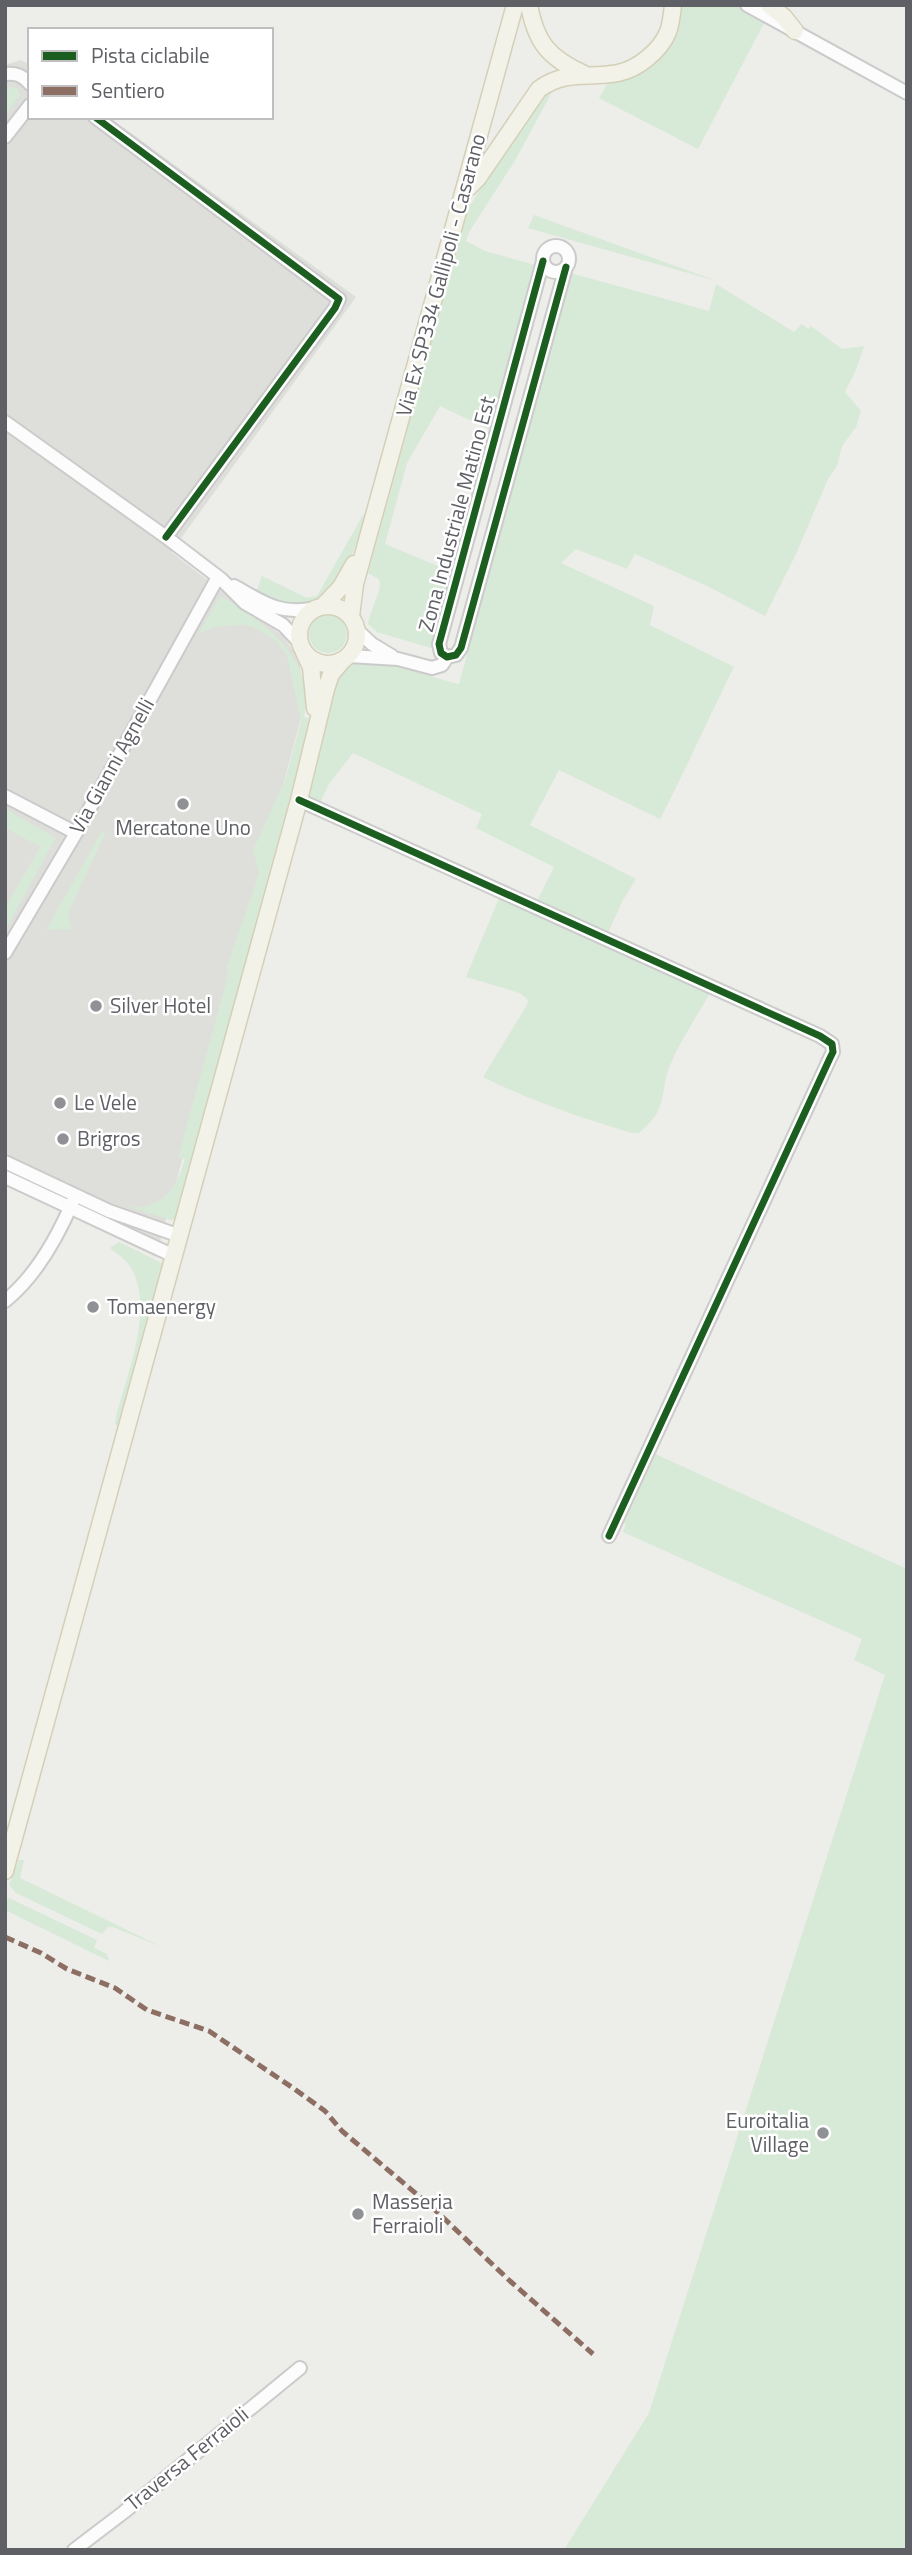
<svg xmlns="http://www.w3.org/2000/svg" width="912" height="2555" font-family="'Titillium Web',sans-serif">
<style>
.industrial{fill:#dededa}
.green{fill:#d7e9d7}
.lines{fill:none;stroke-linecap:round;stroke-linejoin:round}
.minor-casing{stroke:#cbcbcb;stroke-width:16}
.major-casing{stroke:#d4d0b8;stroke-width:19}
.minor{stroke:#fcfcfc;stroke-width:12}
.major{stroke:#f3f2e9;stroke-width:16}
.quiet{stroke:#8d6e63;stroke-width:5;stroke-dasharray:10 5;stroke-linecap:butt}
.cycleway-casing{stroke:#fff;stroke-width:11}
.cycleway{stroke:#1b5e20;stroke-width:7}
.poi-dot{fill:#909194;stroke:#fff;stroke-width:2.5}
.labels{text-anchor:middle;stroke-width:5;stroke-linejoin:round;paint-order:stroke}
.street-label{font-size:21px;fill:#5e6066;stroke:#fff}
.poi-label{font-size:21px;fill:#5e6066;stroke:#fff;text-anchor:start}
</style>
<rect width="100%" height="100%" fill="#edede9"/>
<path class="industrial" d="M21 60 30 65V117H109L356 297 171 552 246 610 283 636 299 659 305 703 156 1257 5 1185V65Z"/>
<path class="green" d="M679 5H737L765 21 698 149 599 98 610 79 635 72Z
M9 87 17 88 20 95 5 116V89Z
M553 90 516 159 469 232 466 241 485 251 535 265 489 429 440 406 407 463 385 544 450 571 431 648 377 632 368 624 369 619 380 588 379 579 368 573 468 209 479 191 481 179 537 97Z
M534 215 717 281 528 228Z
M570 273 709 311 716 284 794 332 802 324 808 329 811 326 842 349 864 346 856 370 845 392 861 411 856 427 842 446 837 466 828 479 796 554 765 616 705 585 635 554 627 569 576 549 561 563 654 606 650 625 734 667C709 717 686 769 660 819L559 770 530 825 636 879 623 900 607 935 520 896 537 901 554 867 476 828 482 814 353 753 329 784 320 803 307 798 339 668C372 649 424 677 459 684Z
M363 515 366 517C347 571 325 636 257 590L262 576 307 598 317 596Z
M223 597C266 623 317 661 304 717L309 718C299 771 283 821 269 873 239 988 208 1103 177 1218L171 1220 129 1207C164 1209 176 1188 185 1159L178 1157 227 979V966L259 874 253 850 285 780 301 721 287 656 276 641 255 628 245 625 215 627 199 633 219 598Z
M309 634a19 19 0 1 1 38 0a19 19 0 1 1-38 0Z
M5 809 56 838 5 930V908L40 847 5 828Z
M102 831 105 834 68 913 72 929 46 930Z
M500 896 711 991C698 1015 681 1039 670 1065 659 1093 669 1109 639 1133H632C581 1118 531 1101 483 1077L527 1005 528 1000 520 993 466 977Z
M119 1242 164 1264 120 1428 115 1424 116 1417C127 1373 158 1302 127 1262 122 1257 115 1252 110 1248Z
M651 1452 907 1569V2550H564L649 2413 885 1675 854 1660 862 1639 623 1532 626 1525 622 1521Z
M19 1860H24L20 1878 162 1947 113 1927H108L102 1934 16 1893 9 1885Z
M9 1898 97 1940 94 1948 107 1954 109 1961 5 1910V1901Z"/>
<g class="lines">
<defs>
<path id="minor" d="M747 5 907 93
M5 74C16 73 22 75 30 84
M95 117 339 299 335 308 166 537
M5 137 30 105
M543 259a13 13 0 1 1 26 0a13 13 0 1 1-26 0Z
M543 261 439 644 441 653 447 657 456 655 461 648 566 267
M5 422 166 537 221 579 245 603 283 625 300 643
M234 586C263 602 280 616 315 608
M357 630 372 644 392 656
M349 656 398 659 432 668 442 665 447 657
M5 796 76 833
M299 800 820 1036 832 1044 833 1052 830 1058 609 1536
M5 953 76 833 218 577
M5 1162 109 1211 180 1236
M5 1177 174 1256
M5 1301C35 1277 58 1236 73 1201
M74 2550 124 2512 300 2368"/>
<path id="major" d="M529 5C536 43 549 58 584 74
M769 5 784 17 795 31
M468 188 478 178 539 89C568 69 588 79 618 73 638 69 660 51 668 32 671 24 672 14 673 5
M299 635a29 29 0 1 1 58 0a29 29 0 1 1-58 0Z
M323 606 341 587 354 564
M351 616 355 584 515 5
M304 652 311 667 315 708
M5 1871 299 800 326 689 331 674 342 661"/>
</defs>
<use href="#minor" class="minor-casing"/>
<use href="#major" class="major-casing"/>
<use href="#minor" class="minor"/>
<use href="#major" class="major"/>
<path class="quiet" d="M5 1937 41 1953 67 1969 115 1988 147 2010 209 2031 293 2088 325 2111 342 2131 433 2208 510 2281 593 2354"/>
<defs>
<path id="cycleway" d="M95 117 339 299 335 308 166 537
M543 261 439 644 441 653 447 657 456 655 461 648 566 267
M299 800 820 1036 832 1044 833 1052 830 1058 609 1536"/>
</defs>
<use href="#cycleway" class="cycleway-casing"/>
<use href="#cycleway" class="cycleway"/>
</g>
<g class="poi-dot">
<circle cx="183" cy="804" r="7"/>
<circle cx="96" cy="1006" r="7"/>
<circle cx="60" cy="1103" r="7"/>
<circle cx="63" cy="1139" r="7"/>
<circle cx="93" cy="1307" r="7"/>
<circle cx="823" cy="2133" r="7"/>
<circle cx="358" cy="2214" r="7"/>
</g>
<g class="labels">
<g class="street-label">
<text transform="translate(441 275) rotate(-75)" y="7">Via Ex SP334 Gallipoli - Casarano</text>
<text transform="translate(457 514) rotate(-75)" y="7">Zona Industriale Matino Est</text>
<text transform="translate(112 766) rotate(-61)" y="7">Via Gianni Agnelli</text>
<text transform="translate(187 2459) rotate(-39)" y="7">Traversa Ferraioli</text>
</g>
<g class="poi-label">
<text x="183" y="835" text-anchor="middle">Mercatone Uno</text>
<text x="110" y="1013">Silver Hotel</text>
<text x="74" y="1110">Le Vele</text>
<text x="77" y="1146">Brigros</text>
<text x="107" y="1314">Tomaenergy</text>
<text x="809" y="2128" text-anchor="end">Euroitalia<tspan x="809" dy="24">Village</tspan></text>
<text x="372" y="2209">Masseria<tspan x="372" dy="24">Ferraioli</tspan></text>
</g>
</g>
<rect width="912" height="2555" fill="none" stroke="#5e6066" stroke-width="14"/>
<rect x="28" y="28" width="245" height="91" fill="#ffffff" stroke="#bfbfc2" stroke-width="2"/>
<rect x="42" y="51" width="35" height="10" fill="#1b5e20" stroke="#bfbfc2" stroke-width="2"/>
<text x="91" y="63" font-size="21" fill="#5e6066">Pista ciclabile</text>
<rect x="42" y="86" width="35" height="10" fill="#8d6e63" stroke="#bfbfc2" stroke-width="2"/>
<text x="91" y="98" font-size="21" fill="#5e6066">Sentiero</text>
</svg>
